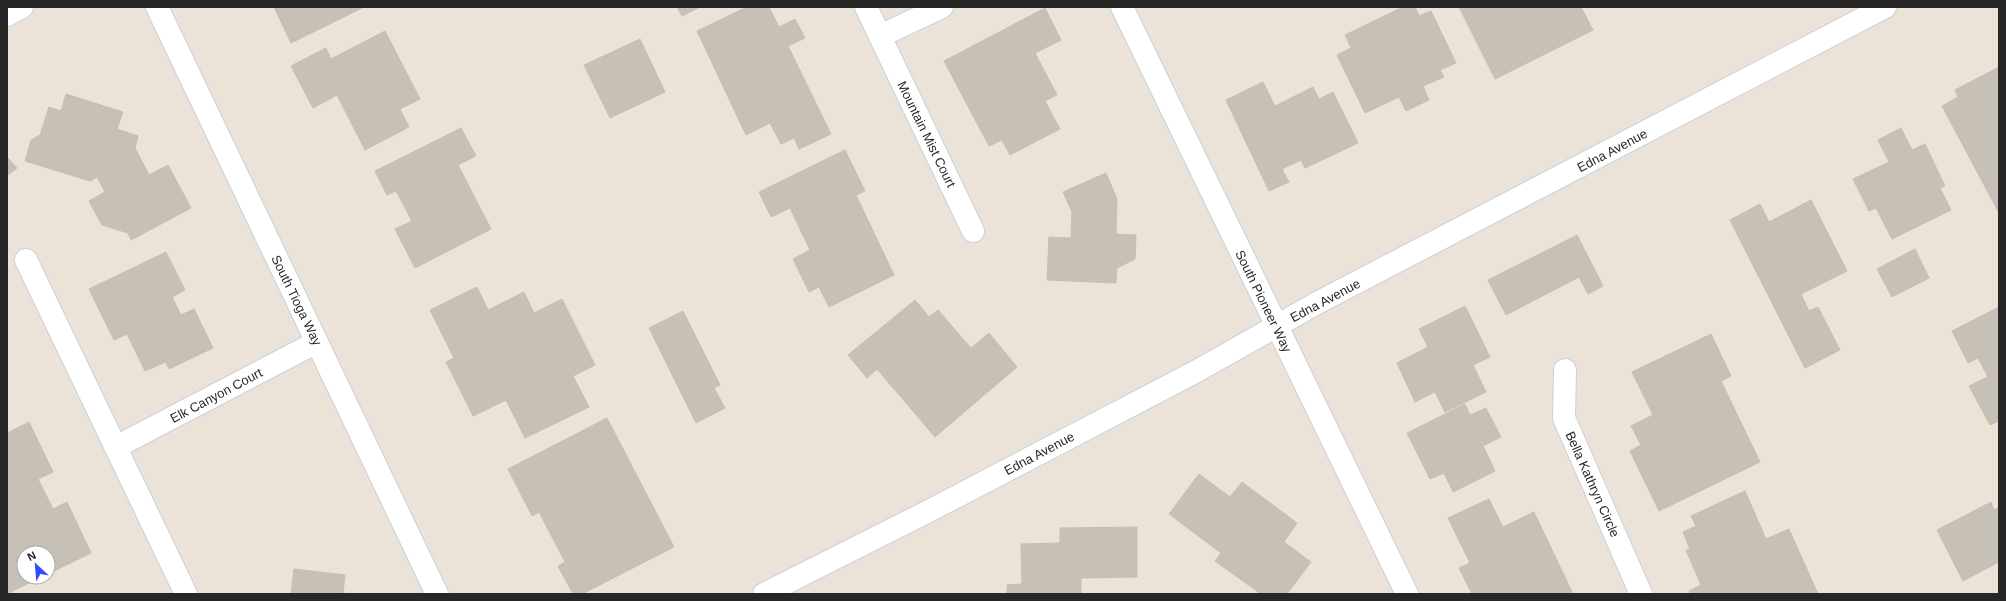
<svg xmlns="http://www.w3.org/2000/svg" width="2006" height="601" font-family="Arial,sans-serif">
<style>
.building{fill:#c6c0b7;stroke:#c6bfb1}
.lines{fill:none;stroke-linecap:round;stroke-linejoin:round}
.minor-casing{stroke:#cccfe1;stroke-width:24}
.tertiary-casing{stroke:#cccfe1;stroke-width:24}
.minor{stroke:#fff;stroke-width:22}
.tertiary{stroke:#fff;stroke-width:22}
.labels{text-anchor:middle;stroke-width:4;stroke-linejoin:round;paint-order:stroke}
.street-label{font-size:13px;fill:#272727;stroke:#fff}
</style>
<rect width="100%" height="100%" fill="#ebe3d7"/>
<path class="building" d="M274 7H364L291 43Z
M677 7H700L682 16Z
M747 7H769L779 27 795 19 805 38 788 46 831 134 799 149 794 138 781 144 770 123 746 135 697 31Z
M1403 7H1415L1419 16 1431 11 1456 63 1440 70 1444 77 1423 86 1429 100 1406 111 1399 97 1365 113 1337 55 1351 48 1345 35Z
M1459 7H1581L1593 30 1495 79Z
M1045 8 1061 40 1035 53 1057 95 1045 101 1060 129 1010 155 1002 140 989 146 944 61Z
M385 31 420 99 400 109 409 127 365 150 337 95 313 108 291 66 326 48 331 59Z
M640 39 665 92 610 118 584 65Z
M1999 67V213L1942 106 1958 97 1955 90Z
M1263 82 1275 106 1313 87 1319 99 1333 92 1358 143 1305 168 1301 160 1282 169 1289 182 1269 191 1226 100Z
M66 94 123 112 117 129 138 136 135 148 149 175 168 165 191 208 131 240 128 233 102 225 89 201 105 192 97 177 90 181 25 161 31 140 40 135 49 107 61 111Z
M461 128 476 156 458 165 491 229 415 268 395 229 412 221 396 191 387 195 375 171Z
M1901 128 1912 150 1925 144 1945 186 1940 188 1951 210 1892 239 1876 208 1869 211 1853 179 1889 162 1878 140Z
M845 150 865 191 856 195 894 275 829 307 819 287 809 292 793 259 810 250 790 208 771 217 759 192Z
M7 157 17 168 7 176Z
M1106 173 1117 199 1116 234 1136 235 1135 259 1117 268 1116 283 1047 280 1049 237 1071 238 1072 212 1063 192Z
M1811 200 1847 271 1801 294 1809 311 1818 307 1840 350 1805 368 1730 220 1760 204 1769 222Z
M1577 235 1603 286 1588 294 1579 277 1506 315 1488 280Z
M1915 249 1929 278 1892 297 1877 269Z
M166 252 185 290 172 297 181 315 194 309 213 348 169 369 166 362 145 371 127 334 114 340 89 289Z
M477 287 488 310 524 292 534 313 562 299 595 365 573 376 589 407 525 438 506 400 473 416 446 362 454 358 430 310Z
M915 300 929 317 938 310 971 348 989 333 1017 367 935 437 877 369 867 378 848 355Z
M1465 306 1490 357 1473 365 1486 392 1445 412 1435 392 1415 402 1397 363 1428 347 1419 329Z
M1999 307V421L1990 425 1969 386 1988 377 1978 358 1968 363 1952 331Z
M683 311 720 385 714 388 725 408 696 423 649 328Z
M1711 334 1731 376 1721 381 1760 462 1659 511 1630 451 1641 445 1631 426 1653 415 1632 372Z
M1465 404 1470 415 1486 408 1501 437 1483 446 1495 471 1453 492 1444 473 1430 479 1407 433Z
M607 418 674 547 582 594H573L558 566 565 562 539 512 532 516 508 469Z
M29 422 53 472 38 479 53 509 67 502 91 553 48 574V553H24V577H41L7 594V433Z
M1199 474 1230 497 1242 482 1297 523 1284 542 1311 562 1287 594H1261L1215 561 1221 553 1169 514Z
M1745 491 1766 539 1789 529 1818 594H1690L1689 591 1701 585 1686 550 1690 549 1683 532 1696 526 1691 516Z
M1489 499 1503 527 1534 512 1573 594H1472L1459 568 1470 563 1448 518Z
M1991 502 1994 510 1999 507V562L1963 581 1937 530Z
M1137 527V577L1081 578V594H1007V585L1022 584 1021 544 1060 543V528Z
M294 569 345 575 343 593 353 594H291Z"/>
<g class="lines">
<defs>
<path id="minor" d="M157 7 437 594
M866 7 973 231
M1122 7 1407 594
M7 15 22 7
M880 36 942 7
M26 260 186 594
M1565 370 1564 418 1641 594
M116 447 317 342"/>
<path id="tertiary" d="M764 594 927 512 1197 371 1319 302 1885 7"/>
</defs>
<use href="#minor" class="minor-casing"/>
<use href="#tertiary" class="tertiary-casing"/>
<use href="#minor" class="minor"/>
<use href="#tertiary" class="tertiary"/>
</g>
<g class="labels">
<g class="street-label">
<text transform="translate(927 134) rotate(64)" y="5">Mountain Mist Court</text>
<text transform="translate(1612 150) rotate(-28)" y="5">Edna Avenue</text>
<text transform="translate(297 300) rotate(64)" y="5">South Tioga Way</text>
<text transform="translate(1325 300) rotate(-28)" y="5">Edna Avenue</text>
<text transform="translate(1264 301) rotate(64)" y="5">South Pioneer Way</text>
<text transform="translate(216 395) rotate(-28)" y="5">Elk Canyon Court</text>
<text transform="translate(1039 453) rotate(-28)" y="5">Edna Avenue</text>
<text transform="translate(1593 484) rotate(66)" y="5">Bella Kathryn Circle</text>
</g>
</g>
<rect width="2006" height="601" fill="none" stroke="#272727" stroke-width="16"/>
<g transform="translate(36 565) rotate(334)"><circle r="19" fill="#ffffff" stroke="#a9a9a9"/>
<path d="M0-3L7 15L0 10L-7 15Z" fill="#304dff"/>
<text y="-6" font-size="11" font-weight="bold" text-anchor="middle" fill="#272727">N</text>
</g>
</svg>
